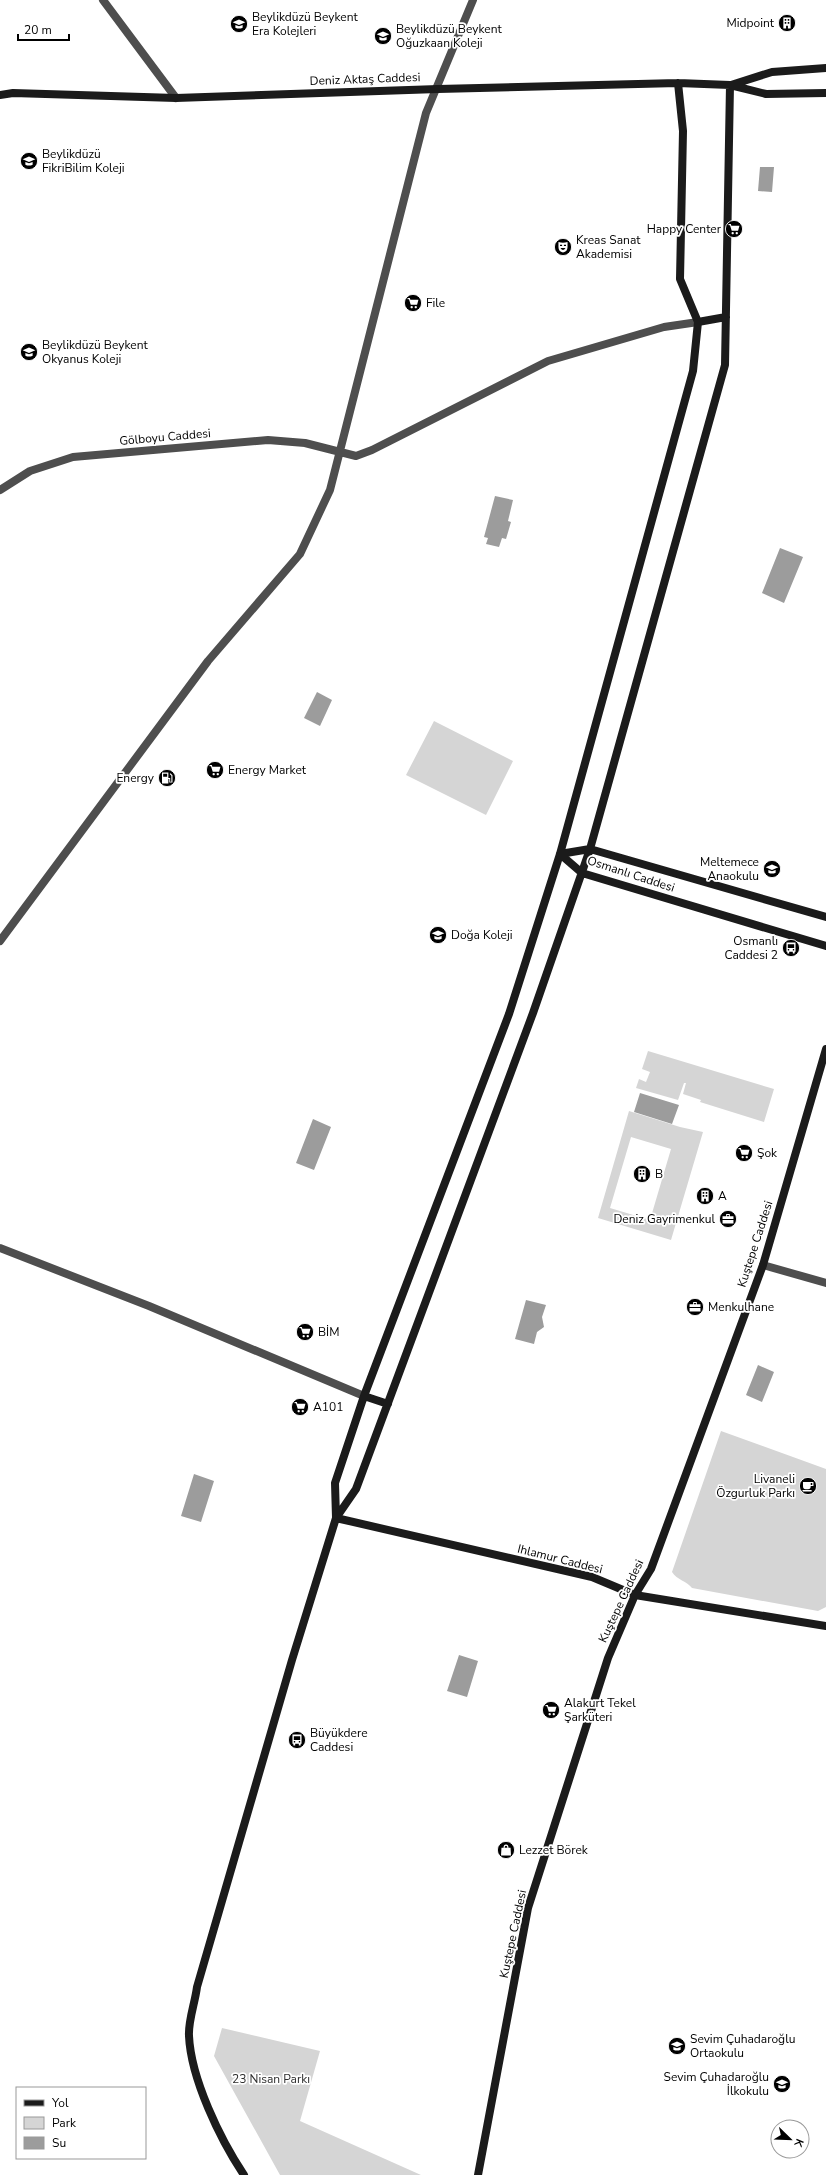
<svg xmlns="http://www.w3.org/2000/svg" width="826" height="2175" font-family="'Nunito Sans',sans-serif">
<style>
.green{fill:#d5d5d5;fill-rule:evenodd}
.water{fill:#9c9c9c}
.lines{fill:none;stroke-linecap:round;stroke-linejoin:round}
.street{stroke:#4e4e4e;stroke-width:8}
.secondary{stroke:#1b1b1b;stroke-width:8}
.labels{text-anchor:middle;stroke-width:3.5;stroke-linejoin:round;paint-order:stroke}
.poi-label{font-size:12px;fill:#000;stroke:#fff;text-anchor:start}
.street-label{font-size:12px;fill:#000;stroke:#fff}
.park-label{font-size:12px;fill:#2c2c2c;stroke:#fff}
</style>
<rect width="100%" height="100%" fill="#fff"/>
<path class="green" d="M434 721 513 761 486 815 406 775Z
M648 1051 774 1089 764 1122 700 1102 701 1100 683 1094 686 1083H684L678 1100 636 1088 639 1079 646 1082 650 1072 642 1069Z
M629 1111 680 1127 703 1132 671 1240 598 1218ZM631 1137 671 1149 650 1220 610 1208Z
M721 1431 826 1469V1607L818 1611 692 1588C687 1581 677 1580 672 1572Z
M222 2028 320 2051 300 2121 421 2175H280L214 2056Z"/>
<path class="water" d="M760 167H774L772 192 758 191Z
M495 496 513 500 508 521 511 522 506 539 502 538 499 547 486 544 488 538 484 537Z
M780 548 803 557 784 603 762 593Z
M317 692 332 700 320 726 304 718Z
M640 1093 679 1105 672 1124 634 1112Z
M313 1119 331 1127 314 1170 296 1163Z
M526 1300 546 1305 542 1317 544 1327 537 1332 534 1344 515 1339Z
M758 1365 774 1372 762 1402 746 1395Z
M194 1474 214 1481 201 1522 181 1516Z
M459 1655 478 1661 467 1697 447 1691Z"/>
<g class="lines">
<path class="street" d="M103 0 176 98
M0 490 30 471 73 457 268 440 305 443 356 456 372 450 548 361 664 327 698 322
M0 941 208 661 300 554 330 490 426 113 473 0
M0 1248 149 1306 364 1396
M763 1265 826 1283"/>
<path class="secondary" d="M731 85 772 72 826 68
M0 95 13 93 176 98 438 89 678 83 730 85 766 94 826 93
M698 322 726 317
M560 854 582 873 826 946
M560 854 590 849 826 917
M364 1396 388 1404
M336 1518 335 1483 364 1396 509 1014 560 854 693 371 698 322 680 279 683 131 678 83
M336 1518 592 1577 635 1595 826 1626
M244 2175C220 2139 191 2079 189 2036 188 2021 195 2003 197 1987L292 1660 336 1518 356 1489 533 1013 590 849 725 365 730 85
M478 2175 528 1908 608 1658 635 1595 651 1569 763 1265 826 1049"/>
</g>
<defs>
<symbol id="building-disc" viewBox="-11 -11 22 22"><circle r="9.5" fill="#000" stroke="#fff"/><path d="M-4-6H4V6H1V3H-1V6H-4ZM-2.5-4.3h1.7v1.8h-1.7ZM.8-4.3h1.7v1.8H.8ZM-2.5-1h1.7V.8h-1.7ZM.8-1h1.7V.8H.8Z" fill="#fff"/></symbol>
<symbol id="school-disc" viewBox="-11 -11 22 22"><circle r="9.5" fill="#000" stroke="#fff"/><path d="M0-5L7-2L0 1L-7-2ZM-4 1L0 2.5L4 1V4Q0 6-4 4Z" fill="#fff"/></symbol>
<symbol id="supermarket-disc" viewBox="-11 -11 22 22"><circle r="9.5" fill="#000" stroke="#fff"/><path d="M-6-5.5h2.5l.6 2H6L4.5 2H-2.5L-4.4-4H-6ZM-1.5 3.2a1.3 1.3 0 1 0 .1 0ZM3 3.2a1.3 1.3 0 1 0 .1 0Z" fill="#fff"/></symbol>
<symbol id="theatre-disc" viewBox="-11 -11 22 22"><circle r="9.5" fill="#000" stroke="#fff"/><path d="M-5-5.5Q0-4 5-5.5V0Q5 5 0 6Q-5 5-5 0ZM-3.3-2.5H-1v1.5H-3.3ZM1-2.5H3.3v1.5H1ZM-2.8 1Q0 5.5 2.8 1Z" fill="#fff"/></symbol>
<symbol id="fuel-disc" viewBox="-11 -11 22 22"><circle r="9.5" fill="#000" stroke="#fff"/><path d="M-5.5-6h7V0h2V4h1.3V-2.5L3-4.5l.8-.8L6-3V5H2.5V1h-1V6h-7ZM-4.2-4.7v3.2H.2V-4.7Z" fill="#fff"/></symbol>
<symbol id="bus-disc" viewBox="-11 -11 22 22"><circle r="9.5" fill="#000" stroke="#fff"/><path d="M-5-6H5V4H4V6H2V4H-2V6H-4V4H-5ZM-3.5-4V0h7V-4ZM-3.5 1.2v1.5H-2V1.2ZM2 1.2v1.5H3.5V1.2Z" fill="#fff"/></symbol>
<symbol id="office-disc" viewBox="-11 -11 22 22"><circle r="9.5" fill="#000" stroke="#fff"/><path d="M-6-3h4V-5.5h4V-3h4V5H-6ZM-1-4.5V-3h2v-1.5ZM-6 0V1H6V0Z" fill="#fff"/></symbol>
<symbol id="cafe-disc" viewBox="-11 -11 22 22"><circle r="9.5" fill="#000" stroke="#fff"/><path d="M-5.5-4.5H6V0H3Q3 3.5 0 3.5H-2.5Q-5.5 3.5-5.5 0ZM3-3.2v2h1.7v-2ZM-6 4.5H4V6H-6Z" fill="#fff"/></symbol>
<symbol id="shop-disc" viewBox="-11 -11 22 22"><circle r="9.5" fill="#000" stroke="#fff"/><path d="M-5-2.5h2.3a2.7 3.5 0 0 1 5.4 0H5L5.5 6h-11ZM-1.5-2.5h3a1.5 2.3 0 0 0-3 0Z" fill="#fff"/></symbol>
</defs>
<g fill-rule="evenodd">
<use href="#building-disc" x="777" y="13" width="20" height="20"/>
<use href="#school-disc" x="229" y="14" width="20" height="20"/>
<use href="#school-disc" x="373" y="26" width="20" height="20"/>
<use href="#school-disc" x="19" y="151" width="20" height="20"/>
<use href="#supermarket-disc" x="724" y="219" width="20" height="20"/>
<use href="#theatre-disc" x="553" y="237" width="20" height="20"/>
<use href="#supermarket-disc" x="403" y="293" width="20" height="20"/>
<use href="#school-disc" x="19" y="342" width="20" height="20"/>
<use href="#supermarket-disc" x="205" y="760" width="20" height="20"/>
<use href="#fuel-disc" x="157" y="768" width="20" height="20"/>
<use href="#school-disc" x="762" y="859" width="20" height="20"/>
<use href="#school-disc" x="428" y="925" width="20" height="20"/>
<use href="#bus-disc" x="781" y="938" width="20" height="20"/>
<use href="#supermarket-disc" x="734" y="1143" width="20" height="20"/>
<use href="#building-disc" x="632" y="1164" width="20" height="20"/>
<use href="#building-disc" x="695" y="1186" width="20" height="20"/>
<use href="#office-disc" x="718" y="1209" width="20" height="20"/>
<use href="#office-disc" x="685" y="1297" width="20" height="20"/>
<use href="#supermarket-disc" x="295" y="1322" width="20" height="20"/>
<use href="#supermarket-disc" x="290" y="1397" width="20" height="20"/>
<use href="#cafe-disc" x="798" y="1476" width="20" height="20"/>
<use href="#supermarket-disc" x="541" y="1700" width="20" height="20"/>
<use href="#bus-disc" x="287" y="1730" width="20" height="20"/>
<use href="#shop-disc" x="496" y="1840" width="20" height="20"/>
<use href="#school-disc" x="667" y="2036" width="20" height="20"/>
<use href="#school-disc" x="772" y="2074" width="20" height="20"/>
</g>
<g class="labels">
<g class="poi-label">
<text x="252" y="21">Beylikdüzü Beykent<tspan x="252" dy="14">Era Kolejleri</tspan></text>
<text x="774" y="27" text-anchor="end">Midpoint</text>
<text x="396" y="33">Beylikdüzü Beykent<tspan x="396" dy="14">Oğuzkaan Koleji</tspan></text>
<text x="42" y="158">Beylikdüzü<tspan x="42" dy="14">FikriBilim Koleji</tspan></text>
<text x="721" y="233" text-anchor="end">Happy Center</text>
<text x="576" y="244">Kreas Sanat<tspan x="576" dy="14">Akademisi</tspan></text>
<text x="426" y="307">File</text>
<text x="42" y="349">Beylikdüzü Beykent<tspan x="42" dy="14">Okyanus Koleji</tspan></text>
<text x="228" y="774">Energy Market</text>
<text x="154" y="782" text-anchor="end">Energy</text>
<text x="759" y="866" text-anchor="end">Meltemece<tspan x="759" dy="14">Anaokulu</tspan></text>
<text x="451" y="939">Doğa Koleji</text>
<text x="778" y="945" text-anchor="end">Osmanlı<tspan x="778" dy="14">Caddesi 2</tspan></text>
<text x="757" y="1157">Şok</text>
<text x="655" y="1178">B</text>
<text x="718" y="1200">A</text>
<text x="715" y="1223" text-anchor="end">Deniz Gayrimenkul</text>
<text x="708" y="1311">Menkulhane</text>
<text x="318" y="1336">BİM</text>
<text x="313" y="1411">A101</text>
<text x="795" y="1483" text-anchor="end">Livaneli<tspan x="795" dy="14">Özgurluk Parkı</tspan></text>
<text x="564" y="1707">Alakurt Tekel<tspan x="564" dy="14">Şarküteri</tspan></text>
<text x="310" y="1737">Büyükdere<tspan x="310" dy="14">Caddesi</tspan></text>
<text x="519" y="1854">Lezzet Börek</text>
<text x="690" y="2043">Sevim Çuhadaroğlu<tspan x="690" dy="14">Ortaokulu</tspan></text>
<text x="769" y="2081" text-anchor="end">Sevim Çuhadaroğlu<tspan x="769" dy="14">İlkokulu</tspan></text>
</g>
<g class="street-label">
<text transform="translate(365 79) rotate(-2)" y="4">Deniz Aktaş Caddesi</text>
<text transform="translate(165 437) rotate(-5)" y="4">Gölboyu Caddesi</text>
<text transform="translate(631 874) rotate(18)" y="4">Osmanlı Caddesi</text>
<text transform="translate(755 1244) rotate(-72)" y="4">Kuştepe Caddesi</text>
<text transform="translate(560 1559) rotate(14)" y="4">Ihlamur Caddesi</text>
<text transform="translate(621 1601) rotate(-65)" y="4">Kuştepe Caddesi</text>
<text transform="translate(513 1934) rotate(-78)" y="4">Kuştepe Caddesi</text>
</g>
<g class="park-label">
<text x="271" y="2083">23 Nisan Parkı</text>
</g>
</g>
<rect x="16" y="2087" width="130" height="72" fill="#ffffff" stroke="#999999"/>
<rect x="24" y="2100" width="20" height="6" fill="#1b1b1b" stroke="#999999"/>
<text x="52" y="2107" font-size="12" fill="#000000">Yol</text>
<rect x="24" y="2117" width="20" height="12" fill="#d5d5d5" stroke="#999999"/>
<text x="52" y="2127" font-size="12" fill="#000000">Park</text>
<rect x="24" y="2137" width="20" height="12" fill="#9c9c9c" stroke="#999999"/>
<text x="52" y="2147" font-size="12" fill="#000000">Su</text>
<g transform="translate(790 2139) rotate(113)"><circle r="19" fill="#ffffff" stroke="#999999"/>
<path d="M0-3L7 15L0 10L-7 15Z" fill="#000000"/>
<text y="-6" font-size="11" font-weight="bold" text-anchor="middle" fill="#000000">K</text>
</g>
<path d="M18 34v6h51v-6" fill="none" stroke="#000000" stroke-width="2"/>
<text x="24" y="34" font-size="12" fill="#000000" stroke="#ffffff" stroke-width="3" paint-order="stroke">20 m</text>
</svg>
